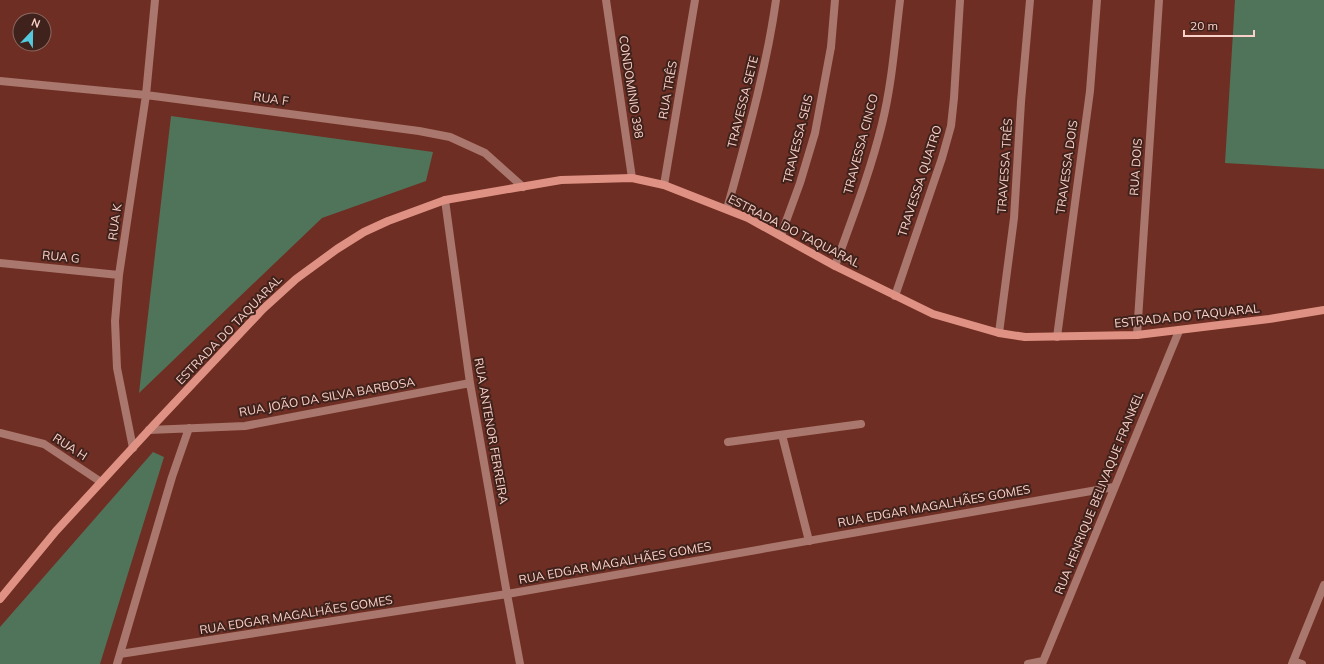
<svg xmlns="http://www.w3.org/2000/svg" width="1324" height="664" font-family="Mulish,sans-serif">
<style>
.green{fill:#507459}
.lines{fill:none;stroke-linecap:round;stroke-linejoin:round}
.lane{stroke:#a9776d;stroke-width:8}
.street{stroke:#a9776d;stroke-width:8}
.secondary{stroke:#df9283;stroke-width:8}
.labels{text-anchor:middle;stroke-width:4;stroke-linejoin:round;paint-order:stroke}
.street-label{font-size:12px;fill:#fad1c8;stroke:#40221c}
</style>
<rect width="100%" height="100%" fill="#6f2e23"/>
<path class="green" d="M1235 0H1324V169L1225 163Z
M171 116 433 152 426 181 322 218 139 393Z
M153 452 164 457 100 664H0V627Z"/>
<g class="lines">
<path class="lane" d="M727 209C746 140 766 71 776 0
M781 235 800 183 815 133 831 47
M835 266C852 219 870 173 882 124 892 84 895 41 900 0
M895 296 942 158 951 126 954 98 960 0
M999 333 1014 218 1021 102 1030 0
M1057 337 1090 91 1097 0
M782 435 809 541
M728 442 861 424"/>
<path class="street" d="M606 0 632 178
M831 47 835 0
M0 81 146 95 419 131 450 137 485 153 523 187
M664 185 695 0
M445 200 470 383 507 594 520 664
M0 263 119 275
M1137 335 1159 0
M149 430 245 426 470 383
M0 433 44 444 101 482
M133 448 117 368 115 321 119 275 146 95 155 0
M120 654 507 594 1114 487
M1293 661 1302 664
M117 664 172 477 189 428
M1028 664 1043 661
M1042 664 1179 331
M1292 664 1324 585"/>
<path class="secondary" d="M0 599 56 531 149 430 263 309 296 279 337 249 364 232 388 221 445 200 561 180 632 178 664 185 748 218 835 266 933 314 999 333 1025 337 1137 335 1269 319 1324 310"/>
</g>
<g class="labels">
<g class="street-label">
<text transform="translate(631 87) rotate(81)" y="4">CONDOMINIO 398</text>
<text transform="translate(668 90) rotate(-80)" y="4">RUA TRÊS</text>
<text transform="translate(271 99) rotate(8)" y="4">RUA F</text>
<text transform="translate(743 102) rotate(-76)" y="4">TRAVESSA SETE</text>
<text transform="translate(798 139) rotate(-76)" y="4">TRAVESSA SEIS</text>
<text transform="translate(861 144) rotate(-75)" y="4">TRAVESSA CINCO</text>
<text transform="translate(1005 166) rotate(-86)" y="4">TRAVESSA TRÊS</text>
<text transform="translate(1067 167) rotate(-82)" y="4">TRAVESSA DOIS</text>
<text transform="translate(1136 167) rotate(-86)" y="4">RUA DOIS</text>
<text transform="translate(920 181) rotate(-72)" y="4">TRAVESSA QUATRO</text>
<text transform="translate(115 222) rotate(-82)" y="4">RUA K</text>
<text transform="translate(794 231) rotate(27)" y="4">ESTRADA DO TAQUARAL</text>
<text transform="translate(61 257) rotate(6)" y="4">RUA G</text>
<text transform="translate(1187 316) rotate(-6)" y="4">ESTRADA DO TAQUARAL</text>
<text transform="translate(229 330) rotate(-46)" y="4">ESTRADA DO TAQUARAL</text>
<text transform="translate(327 397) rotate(-10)" y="4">RUA JOÃO DA SILVA BARBOSA</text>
<text transform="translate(491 431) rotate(80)" y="4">RUA ANTENOR FERREIRA</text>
<text transform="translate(70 447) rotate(33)" y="4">RUA H</text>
<text transform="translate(1099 493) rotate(-68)" y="4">RUA HENRIQUE BELIVAQUE FRANKEL</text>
<text transform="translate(934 506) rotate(-10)" y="4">RUA EDGAR MAGALHÃES GOMES</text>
<text transform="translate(615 563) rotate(-10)" y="4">RUA EDGAR MAGALHÃES GOMES</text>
<text transform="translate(296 615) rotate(-9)" y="4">RUA EDGAR MAGALHÃES GOMES</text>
</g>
</g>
<g transform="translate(32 32) rotate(22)"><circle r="19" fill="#40221c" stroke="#8a6861"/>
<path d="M0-3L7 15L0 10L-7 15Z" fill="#55cadf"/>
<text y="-6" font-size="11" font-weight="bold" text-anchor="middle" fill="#fad1c8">N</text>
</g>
<path d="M1184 30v6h70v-6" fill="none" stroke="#fad1c8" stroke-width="2"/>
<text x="1190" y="30" font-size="12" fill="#fad1c8" stroke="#40221c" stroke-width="3" paint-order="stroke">20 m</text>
</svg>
